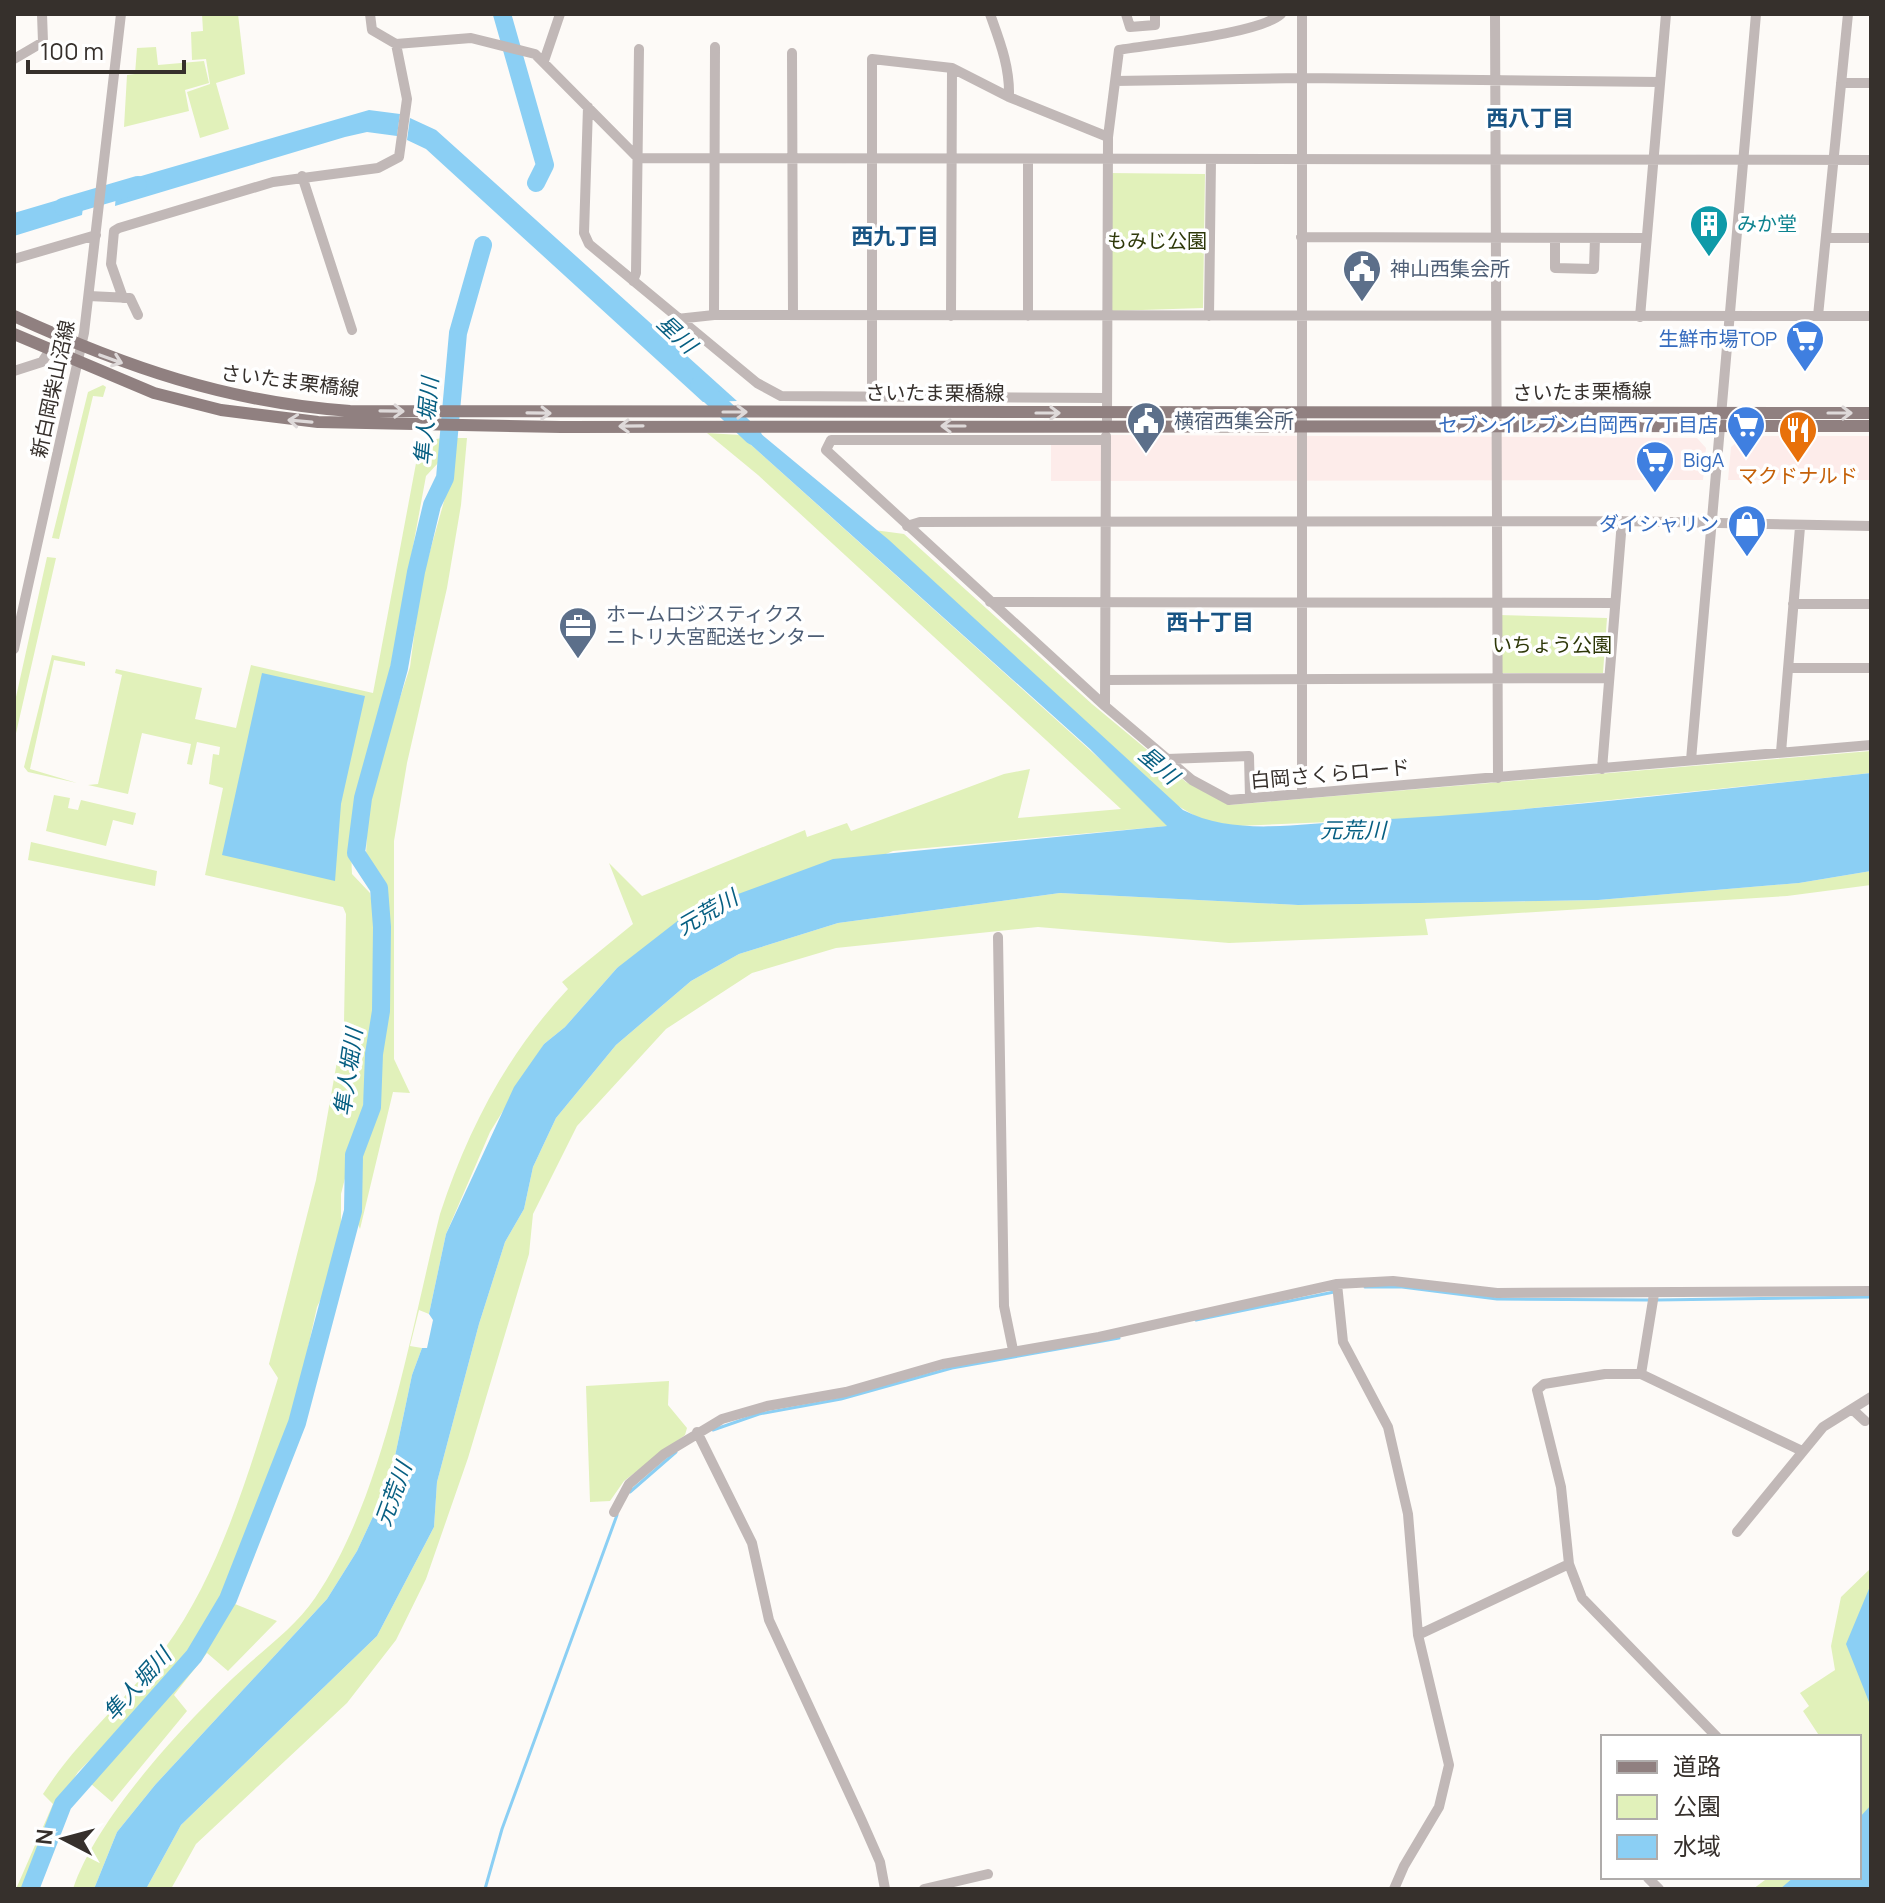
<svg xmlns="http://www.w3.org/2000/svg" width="1885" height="1903" font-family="Manrope,'Noto Sans JP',sans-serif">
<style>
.commercial{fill:#fdecea}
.green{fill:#e1f1ba}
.water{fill:#8bcff4}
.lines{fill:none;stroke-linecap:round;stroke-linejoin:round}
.stream{stroke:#8bcff4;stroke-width:3}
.river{stroke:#8bcff4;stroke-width:18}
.minor{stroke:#c1b8b7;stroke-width:10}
.major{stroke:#908080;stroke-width:12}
.oneway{stroke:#ded9d9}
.labels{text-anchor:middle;stroke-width:7;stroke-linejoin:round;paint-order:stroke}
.culture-label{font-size:20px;fill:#0d838f;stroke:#fff;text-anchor:start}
.park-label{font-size:20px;fill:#2e3809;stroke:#fff}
.service-label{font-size:20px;fill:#4e5e75;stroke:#fff;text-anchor:start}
.shop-label{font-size:20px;fill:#366cbe;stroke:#fff;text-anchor:end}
.street-label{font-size:20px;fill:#36302c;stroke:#fff}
.food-label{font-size:20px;fill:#c56008;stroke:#fff}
.neighbourhood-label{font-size:22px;font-weight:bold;fill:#185484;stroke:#fff}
.water-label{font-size:22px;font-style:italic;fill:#075f82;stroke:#fff}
</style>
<rect width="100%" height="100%" fill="#fdfaf7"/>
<path class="commercial" d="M1111 435 1697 438 1706 448 1703 480 1051 481V445H1110Z
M1744 436H1871V480H1728L1731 447Z"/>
<path class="green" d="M202 14H238L245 74 216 83 229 129 200 138 187 92 210 84 206 59 192 60 191 32 203 31Z
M156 47 158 65 204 61 209 83 185 90 189 111 124 127 127 75 135 74 137 48Z
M1108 173 1205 174 1203 308 1112 311Z
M103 385 106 387 103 397 93 396 59 539 52 538 88 392Z
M707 433 740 435 1132 788 1168 826 893 851 617 968 565 1027 544 1044 490 1132 446 1234 429 1314 419 1310 410 1346 422 1348 412 1375 390 1480 357 1551 327 1599 155 1785 117 1832 94 1889H73C96 1819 180 1729 233 1678 260 1652 294 1629 315 1598 384 1497 410 1333 440 1214 468 1129 507 1054 568 989L562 982 633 924 609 863 642 896 805 830 807 837 847 823 851 831 1004 774 1030 769 1018 818 1121 809 758 475Z
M442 438 439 462 426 476C412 552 398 629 383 706 371 764 348 813 352 874L370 893 376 923V996L363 1107 341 1194V1237L333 1274 317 1307 294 1411 264 1500 212 1618 162 1688 78 1772 56 1806 22 1889H16L53 1804 43 1794C77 1740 127 1700 165 1648 220 1574 251 1466 278 1378L269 1364 316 1180 344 1022 346 914 343 907 205 875 223 788 209 784 213 754 219 755 220 747 197 742 192 765 187 764 191 744 142 733 128 794 88 785 98 784 122 675 115 673 116 669 202 688 195 719 236 728 251 665 373 693 420 442Z
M454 438H467L461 505 447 588 407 763 394 841V1059L410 1093 393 1092 360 1229 356 1219 358 1155 379 1105 377 1044 386 1013 388 921 382 887 366 854 368 812 384 747 410 667 421 583 450 480Z
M874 530 904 534 1092 704 1186 782 1229 805 1871 751V773L1447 817 1237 826 1202 820 1173 803Z
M47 557 56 558 14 742V706Z
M1499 615 1607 618 1603 673H1500Z
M52 655 85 662V666L54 660 30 769 77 783 28 772 24 767Z
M54 795 70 798 68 808 78 810 81 800 136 813 133 825 113 820 106 846 46 831Z
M31 842 157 871 155 886 28 860Z
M1871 871V885L1787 896 1425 919 1428 935 1229 943 1038 927 836 948 752 973 666 1029 577 1126 533 1214 529 1254 468 1458 426 1579 396 1640 347 1703 196 1844 171 1889H146L181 1825 377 1636 434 1527 437 1482 479 1324 505 1242 524 1209 533 1167 556 1118 616 1045 691 981 739 954 838 923 1060 893 1298 905 1598 900 1799 883Z
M669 1381 668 1405 687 1428 685 1435 624 1481 610 1501 590 1502 586 1386Z
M1871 1568V1889H1753L1769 1877H1859V1737H1820L1803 1711 1809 1706 1800 1693 1835 1670 1831 1646 1841 1597Z
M230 1602 277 1621 228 1671 207 1653 174 1695 187 1711 112 1802 90 1783C143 1727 195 1671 230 1602Z"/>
<path class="water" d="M369 110 400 114 397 136 367 132 345 137 115 206 117 183Z
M410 118 436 130 737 401 703 402 426 149 407 140Z
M85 192 82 215 14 236V213Z
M760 433 889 540 1183 810C1233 836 1296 824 1351 821 1525 813 1698 791 1871 773V871L1799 883 1598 900 1298 905 1060 893 838 923 739 954 691 981 616 1045 556 1118 533 1167 524 1209 505 1242 479 1324 437 1482 434 1527 377 1636 181 1825 146 1889H94L117 1832 155 1785 327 1599 357 1551 390 1480 412 1375 422 1348H427L433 1320 429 1314 446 1234 514 1087 544 1044 565 1027 617 968 689 912 833 859 1167 826 1090 749 740 435Z
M262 673 365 696 341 804 335 881 222 855Z
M1871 1584V1707L1846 1644Z
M1871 1805V1889H1780L1794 1877H1859V1818Z"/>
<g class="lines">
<path class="stream" d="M1365 1287H1402L1497 1299 1648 1300
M1656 1300 1871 1297
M1196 1320 1334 1292
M713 1430 759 1414 841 1399 952 1368 1119 1338
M630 1492 676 1452
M485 1889 502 1829 617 1515"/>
<path class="river" d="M502 14 545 165 536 183
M63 207 138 185
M699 385 753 436
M30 1889 63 1804 194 1656 228 1599 297 1423 353 1211 354 1155 372 1107 374 1054 381 1011 382 927 379 888 356 853 363 798 399 668 416 572 432 505 445 478 458 333 483 245"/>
<path class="minor" d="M370 14 372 30 396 44 471 38 535 54 638 158 1871 160
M990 14C1000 42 1010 67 1009 97
M1126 14 1130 27 1155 25V14
M1495 14 1498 778
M792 53 793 315
M14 59 43 42 42 14
M544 61 560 14
M1115 81 1302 78 1660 82
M1841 83H1871
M588 107 584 233 589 244 757 383 781 396 1107 398
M1028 160V316
M302 176 352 330
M1301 237 1646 238
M1555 238V268L1594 269 1595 238
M1826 238H1871
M14 259 96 235
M633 281 636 273 639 49
M89 296 130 298 138 315
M123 298 111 264 114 231 119 228 273 182 378 168 399 157 407 99 396 44
M714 315 715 47
M951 316 952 68
M1209 316 1211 160
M1818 316 1848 14
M1640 317 1666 14
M677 319 714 315 1871 316
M14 371 42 362 50 350
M872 397V59L952 68 1009 97 1108 137
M1107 420 1108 137 1119 50C1154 44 1259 34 1281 14
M1106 440H831L826 450 1105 706 1192 780 1229 800 1871 745
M907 526 920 522 1622 521 1871 526
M990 602 1615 603
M1793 604H1871
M14 649 84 333 121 14
M1788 668H1871
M1105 680 1609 678
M1105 706 1106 436
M1781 752 1800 527
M1167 759 1249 756 1250 798
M1691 760 1756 14
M1602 769 1622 521
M1302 794V14
M998 937 1004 1306 1013 1350
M1337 1284 1343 1342 1388 1427 1408 1514 1418 1635 1449 1765 1439 1807 1404 1866 1394 1889
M1654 1294 1641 1374H1605L1544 1384 1537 1390 1561 1487 1569 1564 1582 1598 1717 1737
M1641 1374 1800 1450
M1852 1409 1865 1421
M697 1432 752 1543 769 1620 862 1821 880 1862 885 1889
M614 1512 629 1484 664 1454 722 1419 767 1406 846 1392 943 1364 1099 1337 1337 1284 1393 1281 1497 1293 1871 1291
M1737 1532 1823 1427 1871 1397
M1418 1635 1569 1564
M1648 1878 1659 1889
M924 1889 988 1874"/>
<path class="major" d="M14 316C126 367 226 402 350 411L1871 413
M14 334 154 393 221 410 318 422 561 427 1871 426"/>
</g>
<defs><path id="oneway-shaft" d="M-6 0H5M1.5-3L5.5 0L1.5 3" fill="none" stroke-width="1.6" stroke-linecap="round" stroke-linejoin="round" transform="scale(2)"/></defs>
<g class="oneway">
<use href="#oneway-shaft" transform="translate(111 359) rotate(20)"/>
<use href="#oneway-shaft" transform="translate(392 411) rotate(1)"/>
<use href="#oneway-shaft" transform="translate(735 412)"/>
<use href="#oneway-shaft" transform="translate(539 413) rotate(1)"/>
<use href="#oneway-shaft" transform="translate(1048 413)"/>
<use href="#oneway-shaft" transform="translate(1840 413)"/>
<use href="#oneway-shaft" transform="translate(300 421) rotate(-175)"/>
<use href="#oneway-shaft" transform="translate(631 426) rotate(179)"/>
<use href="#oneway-shaft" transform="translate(953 426) rotate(180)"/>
</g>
<defs>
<symbol id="building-pin" viewBox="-11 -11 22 30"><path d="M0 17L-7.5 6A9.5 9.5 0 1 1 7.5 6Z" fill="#0f9aa8" stroke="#fff"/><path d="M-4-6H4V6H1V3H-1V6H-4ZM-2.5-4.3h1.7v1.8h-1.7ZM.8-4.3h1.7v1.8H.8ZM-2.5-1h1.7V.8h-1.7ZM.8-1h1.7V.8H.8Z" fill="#fff"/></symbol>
<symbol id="civic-pin" viewBox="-11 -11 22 30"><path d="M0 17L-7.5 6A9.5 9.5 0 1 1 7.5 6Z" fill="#5c6f8a" stroke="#fff"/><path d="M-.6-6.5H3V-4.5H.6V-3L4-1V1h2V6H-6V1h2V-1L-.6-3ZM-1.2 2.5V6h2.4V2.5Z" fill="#fff"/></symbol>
<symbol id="supermarket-pin" viewBox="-11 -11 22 30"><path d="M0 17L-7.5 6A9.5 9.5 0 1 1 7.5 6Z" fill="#3f7fe0" stroke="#fff"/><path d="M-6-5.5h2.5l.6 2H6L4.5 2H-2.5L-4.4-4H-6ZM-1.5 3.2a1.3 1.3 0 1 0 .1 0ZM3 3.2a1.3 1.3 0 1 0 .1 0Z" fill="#fff"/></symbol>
<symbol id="restaurant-pin" viewBox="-11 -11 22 30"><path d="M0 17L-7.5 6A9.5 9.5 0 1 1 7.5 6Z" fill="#e8710a" stroke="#fff"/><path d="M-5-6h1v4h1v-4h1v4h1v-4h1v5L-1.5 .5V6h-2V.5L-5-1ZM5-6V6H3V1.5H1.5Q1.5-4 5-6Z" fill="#fff"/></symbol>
<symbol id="shop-pin" viewBox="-11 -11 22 30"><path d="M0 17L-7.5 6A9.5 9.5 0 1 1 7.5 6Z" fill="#3f7fe0" stroke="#fff"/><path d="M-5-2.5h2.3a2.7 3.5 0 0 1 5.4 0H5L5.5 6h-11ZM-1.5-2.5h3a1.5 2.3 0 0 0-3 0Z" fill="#fff"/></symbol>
<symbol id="office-pin" viewBox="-11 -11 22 30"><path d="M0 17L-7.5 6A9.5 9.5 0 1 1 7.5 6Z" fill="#5c6f8a" stroke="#fff"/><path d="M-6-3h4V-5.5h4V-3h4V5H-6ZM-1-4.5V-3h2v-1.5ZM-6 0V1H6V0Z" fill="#fff"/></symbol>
</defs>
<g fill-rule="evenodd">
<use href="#building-pin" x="1687" y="202" width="44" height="60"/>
<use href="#civic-pin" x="1340" y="247" width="44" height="60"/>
<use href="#supermarket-pin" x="1783" y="317" width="44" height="60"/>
<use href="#civic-pin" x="1124" y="399" width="44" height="60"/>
<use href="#supermarket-pin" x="1724" y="403" width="44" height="60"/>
<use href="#restaurant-pin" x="1776" y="408" width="44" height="60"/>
<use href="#supermarket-pin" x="1633" y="438" width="44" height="60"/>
<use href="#shop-pin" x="1725" y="502" width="44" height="60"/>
<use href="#office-pin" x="556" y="604" width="44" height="60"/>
</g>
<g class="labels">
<g class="culture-label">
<text x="1737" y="231">みか堂</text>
</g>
<g class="park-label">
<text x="1157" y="248">もみじ公園</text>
<text x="1552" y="652">いちょう公園</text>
</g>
<g class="service-label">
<text x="1390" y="276">神山西集会所</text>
<text x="1174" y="428">横宿西集会所</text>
<text x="606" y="621">ホームロジスティクス<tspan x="606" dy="23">ニトリ大宮配送センター</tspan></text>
</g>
<g class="shop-label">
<text x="1777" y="346">生鮮市場TOP</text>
<text x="1718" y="432">セブンイレブン白岡西７丁目店</text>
<text x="1683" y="467" text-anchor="start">BigA</text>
<text x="1719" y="531">ダイシャリン</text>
</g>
<g class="street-label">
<text transform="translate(290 381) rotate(7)" y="7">さいたま栗橋線</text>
<text transform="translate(53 389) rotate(-78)" y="7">新白岡柴山沼線</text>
<text transform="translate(1582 392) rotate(-1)" y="7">さいたま栗橋線</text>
<text x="935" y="400">さいたま栗橋線</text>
<text transform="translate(1330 774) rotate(-5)" y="7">白岡さくらロード</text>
</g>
<g class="food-label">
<text x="1798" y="483">マクドナルド</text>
</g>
<g class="neighbourhood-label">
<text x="1530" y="126">西八丁目</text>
<text x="895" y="244">西九丁目</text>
<text x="1210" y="630">西十丁目</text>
</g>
<g class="water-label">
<text transform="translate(677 334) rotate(43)" y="8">星川</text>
<text transform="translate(426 421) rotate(-85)" y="8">隼人堀川</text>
<text transform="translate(1159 765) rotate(40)" y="8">星川</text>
<text x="1353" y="838">元荒川</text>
<text transform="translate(707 912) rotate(-30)" y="8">元荒川</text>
<text transform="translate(348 1072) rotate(-82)" y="8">隼人堀川</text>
<text transform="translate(393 1494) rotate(-70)" y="8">元荒川</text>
<text transform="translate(137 1684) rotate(-48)" y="8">隼人堀川</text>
</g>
</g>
<rect width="1885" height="1903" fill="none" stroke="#36302c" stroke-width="32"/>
<rect x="1601" y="1735" width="260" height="144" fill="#ffffff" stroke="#afacab" stroke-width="2"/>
<rect x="1617" y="1761" width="40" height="12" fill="#908080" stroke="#afacab" stroke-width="2"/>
<text x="1673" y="1775" font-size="24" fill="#36302c">道路</text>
<rect x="1617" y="1795" width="40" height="24" fill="#e1f1ba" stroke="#afacab" stroke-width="2"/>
<text x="1673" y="1815" font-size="24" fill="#36302c">公園</text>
<rect x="1617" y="1835" width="40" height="24" fill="#8bcff4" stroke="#afacab" stroke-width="2"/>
<text x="1673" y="1855" font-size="24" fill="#36302c">水域</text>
<g transform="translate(64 1839) rotate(276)" stroke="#ffffff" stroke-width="6" paint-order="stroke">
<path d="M0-6L14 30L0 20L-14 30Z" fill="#36302c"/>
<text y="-12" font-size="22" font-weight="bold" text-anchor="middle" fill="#36302c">N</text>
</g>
<path d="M28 60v12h156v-12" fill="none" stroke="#36302c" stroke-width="4"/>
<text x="40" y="60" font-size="24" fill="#36302c" stroke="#ffffff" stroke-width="6" paint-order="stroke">100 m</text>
</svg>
